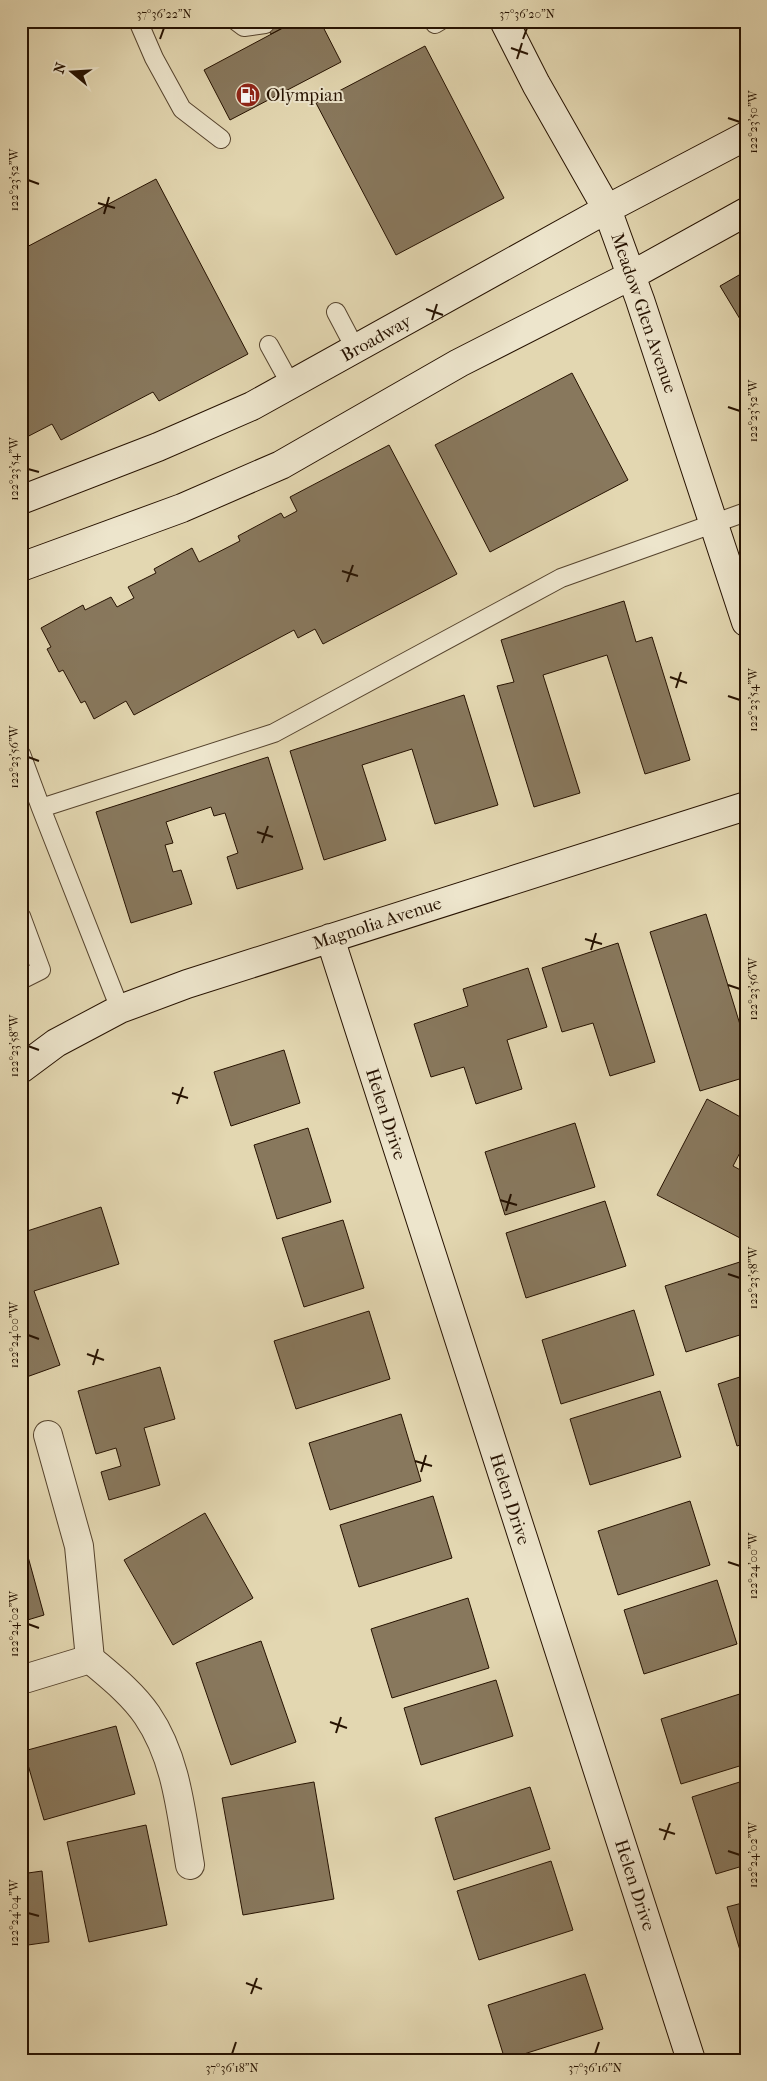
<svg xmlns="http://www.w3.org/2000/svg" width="767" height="2081" font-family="'IM FELL French Canon',serif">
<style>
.building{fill:#88785d;stroke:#261201}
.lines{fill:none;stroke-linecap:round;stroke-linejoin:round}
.lane-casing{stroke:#55432d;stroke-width:20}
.street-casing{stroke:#55432d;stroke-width:30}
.secondary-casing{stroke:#261201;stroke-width:30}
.lane{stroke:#ede5cc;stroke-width:18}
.street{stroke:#ede5cc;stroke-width:28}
.secondary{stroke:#ede5cc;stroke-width:28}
.ticks{fill:none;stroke:#261201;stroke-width:2}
.labels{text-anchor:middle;stroke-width:4;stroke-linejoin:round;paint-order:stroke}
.poi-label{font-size:18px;fill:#261201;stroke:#ede5cc;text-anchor:start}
.street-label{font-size:18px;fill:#261201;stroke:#ede5cc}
.neatline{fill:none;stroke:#261201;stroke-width:2}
.ticks-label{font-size:12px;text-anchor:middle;fill:#261201}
</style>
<rect width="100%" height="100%" fill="#e3d7b1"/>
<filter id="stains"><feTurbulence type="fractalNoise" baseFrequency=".004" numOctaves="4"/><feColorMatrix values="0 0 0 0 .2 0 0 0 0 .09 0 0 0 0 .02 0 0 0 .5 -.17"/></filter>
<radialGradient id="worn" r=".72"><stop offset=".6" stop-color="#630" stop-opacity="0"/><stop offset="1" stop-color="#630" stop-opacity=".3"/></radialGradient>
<path class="building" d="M264 21H296L271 34Z
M296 21H320L341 62 230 120 204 70Z
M425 46 504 198 396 255 316 103Z
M156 179 248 354 159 401 153 392 61 440 52 424 21 440V250Z
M746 271V329L720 286Z
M572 373 628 480 490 552 435 445Z
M389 445 457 574 323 644 315 629 298 638 294 630 134 715 126 701 94 719 85 701 81 703 63 670 59 672 47 649 51 647 41 628 83 605 85 610 111 597 117 607 134 598 128 587 156 573 154 569 192 548 199 562 240 541 238 536 281 513 284 518 297 511 290 497Z
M624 601 636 642 652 637 690 760 645 774 607 655 543 675 580 793 534 807 497 686 514 682 501 640Z
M464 695 498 805 435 824 412 749 362 765 386 840 324 860 290 751Z
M268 757 303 869 237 889 227 857 238 853 225 813 214 816 211 807 166 822 173 843 165 845 173 872 181 870 192 904 131 923 96 812Z
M706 914 742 1031 746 1030V1077L700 1091 650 932Z
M618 943 655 1062 610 1076 593 1023 562 1032 542 968Z
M528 968 547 1027 507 1040 522 1089 476 1104 464 1067 431 1077 414 1024 468 1006 463 989Z
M284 1050 300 1103 231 1126 214 1072Z
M707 1099 746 1120V1141L733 1166 746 1173V1232L742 1239 657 1195Z
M575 1123 595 1187 505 1215 485 1152Z
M308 1128 331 1202 277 1219 254 1145Z
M605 1201 626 1266 526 1298 506 1233Z
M101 1207 119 1264 34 1291 60 1365 21 1379V1233Z
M343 1220 364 1288 304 1307 282 1238Z
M746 1260V1333L686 1352 665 1286Z
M634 1310 654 1375 561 1404 542 1340Z
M369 1311 390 1379 296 1409 274 1341Z
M160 1367 175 1419 144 1428 160 1485 109 1500 101 1472 121 1466 116 1448 96 1454 78 1391Z
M746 1375V1443L737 1446 718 1384Z
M660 1391 681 1457 590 1485 570 1419Z
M401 1414 421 1481 330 1510 309 1443Z
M433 1496 452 1558 359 1587 340 1525Z
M690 1501 710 1565 618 1595 598 1531Z
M205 1513 253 1598 173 1645 124 1560Z
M27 1553 44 1615 21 1622V1555Z
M717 1580 737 1644 644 1674 624 1610Z
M468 1598 489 1668 392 1698 371 1629Z
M261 1641 296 1742 231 1765 196 1663Z
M496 1680 513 1736 421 1765 404 1708Z
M746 1692V1764L681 1784 661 1719Z
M116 1726 135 1794 44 1820 24 1751Z
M746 1780V1865L716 1874 692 1797Z
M314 1782 334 1899 243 1915 222 1798Z
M530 1787 550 1849 454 1880 435 1818Z
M146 1825 167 1925 89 1942 67 1842Z
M551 1861 573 1930 479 1960 457 1891Z
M42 1871 49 1942 21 1946V1874Z
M746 1902V1967H745L727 1907Z
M585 1974 603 2029 505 2060 488 2005Z
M604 2055 605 2060H589Z"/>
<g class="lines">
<defs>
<path id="lane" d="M138 21 154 58 182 109 221 139
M236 21 244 27 265 24
M435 24 440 21
M336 312 356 350
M269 345 291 385
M21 754 41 808 120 1009
M41 808 274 733 561 578 746 512
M21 916 41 970 21 980"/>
<path id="street" d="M48 1435 79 1546 90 1659C110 1676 132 1693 147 1715 177 1759 181 1813 190 1865
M21 1680 90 1659"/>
<path id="secondary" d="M504 21 536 84 607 209 640 300 746 622
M21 500 158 447 252 406 607 209 746 136
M21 567 182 508 281 465 459 363 632 275 746 212
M330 938 691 2060
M21 1069 56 1043 120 1009 187 984 746 806"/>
</defs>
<use href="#lane" class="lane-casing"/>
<use href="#street" class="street-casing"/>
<use href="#secondary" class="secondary-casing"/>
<use href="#lane" class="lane"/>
<use href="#street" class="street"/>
<use href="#secondary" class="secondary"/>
</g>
<path class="ticks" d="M160 39 164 28M523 39 527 28M511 48 528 54M517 59 522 43M728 118 740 122M28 180 39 184M98 203 115 208M104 214 109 197M426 309 443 315M432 320 437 304M728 407 740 411M28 469 39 472M342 571 358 576M347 582 353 565M670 677 687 683M676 688 681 672M728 696 740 700M28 757 39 761M257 832 273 837M262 843 268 826M585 939 602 944M591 950 596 933M728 985 740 989M28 1046 39 1050M172 1093 188 1098M177 1104 183 1087M500 1200 517 1205M506 1211 511 1194M728 1274 740 1278M28 1335 39 1339M87 1354 104 1360M93 1365 98 1349M415 1461 432 1466M421 1472 426 1455M728 1562 740 1566M28 1624 39 1628M330 1722 347 1728M336 1733 341 1717M659 1829 675 1834M664 1840 670 1823M728 1851 740 1855M28 1913 39 1916M246 1983 262 1989M251 1994 257 1978M232 2054 236 2042M595 2054 599 2042"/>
<defs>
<symbol id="fuel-disc" viewBox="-11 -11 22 22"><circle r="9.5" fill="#8f2418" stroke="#ede5cc"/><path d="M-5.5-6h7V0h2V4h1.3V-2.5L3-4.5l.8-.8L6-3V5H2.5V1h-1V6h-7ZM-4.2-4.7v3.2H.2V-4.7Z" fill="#fff"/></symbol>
</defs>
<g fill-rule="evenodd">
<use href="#fuel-disc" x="234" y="81" width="28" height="28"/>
</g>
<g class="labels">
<g class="poi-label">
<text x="266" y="101">Olympian</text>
</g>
<g class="street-label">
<text transform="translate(644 313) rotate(71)" y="6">Meadow Glen Avenue</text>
<text transform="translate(376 338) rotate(-29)" y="6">Broadway</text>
<text transform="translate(377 923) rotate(-18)" y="6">Magnolia Avenue</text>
<text transform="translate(386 1114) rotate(72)" y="6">Helen Drive</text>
<text transform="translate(510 1499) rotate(72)" y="6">Helen Drive</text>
<text transform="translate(635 1885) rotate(72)" y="6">Helen Drive</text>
</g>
</g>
<rect width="767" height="2081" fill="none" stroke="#e3d7b1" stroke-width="55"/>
<g transform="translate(72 72) rotate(288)" stroke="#ede5cc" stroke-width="4" paint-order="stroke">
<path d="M0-4L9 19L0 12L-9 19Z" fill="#261201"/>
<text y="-8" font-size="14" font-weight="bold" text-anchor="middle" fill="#261201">N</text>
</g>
<rect x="28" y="28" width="712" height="2026" class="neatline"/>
<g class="ticks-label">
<text x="164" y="18">37°36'22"N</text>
<text x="527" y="18">37°36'20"N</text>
<text transform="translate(753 122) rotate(-90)" y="4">122°23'50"W</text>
<text transform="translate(14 180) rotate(-90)" y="4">122°23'52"W</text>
<text transform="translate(753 411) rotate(-90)" y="4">122°23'52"W</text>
<text transform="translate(14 469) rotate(-90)" y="4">122°23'54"W</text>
<text transform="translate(753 700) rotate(-90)" y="4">122°23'54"W</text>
<text transform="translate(14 757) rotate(-90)" y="4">122°23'56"W</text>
<text transform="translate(753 989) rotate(-90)" y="4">122°23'56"W</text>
<text transform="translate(14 1046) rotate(-90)" y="4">122°23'58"W</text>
<text transform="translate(753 1278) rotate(-90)" y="4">122°23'58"W</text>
<text transform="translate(14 1335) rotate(-90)" y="4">122°24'00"W</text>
<text transform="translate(753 1566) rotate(-90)" y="4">122°24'00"W</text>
<text transform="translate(14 1624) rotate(-90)" y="4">122°24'02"W</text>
<text transform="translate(753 1855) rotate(-90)" y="4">122°24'02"W</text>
<text transform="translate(14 1913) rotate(-90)" y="4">122°24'04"W</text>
<text x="232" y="2072">37°36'18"N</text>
<text x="595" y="2072">37°36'16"N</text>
</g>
<rect width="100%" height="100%" filter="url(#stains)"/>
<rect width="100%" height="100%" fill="url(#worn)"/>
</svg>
